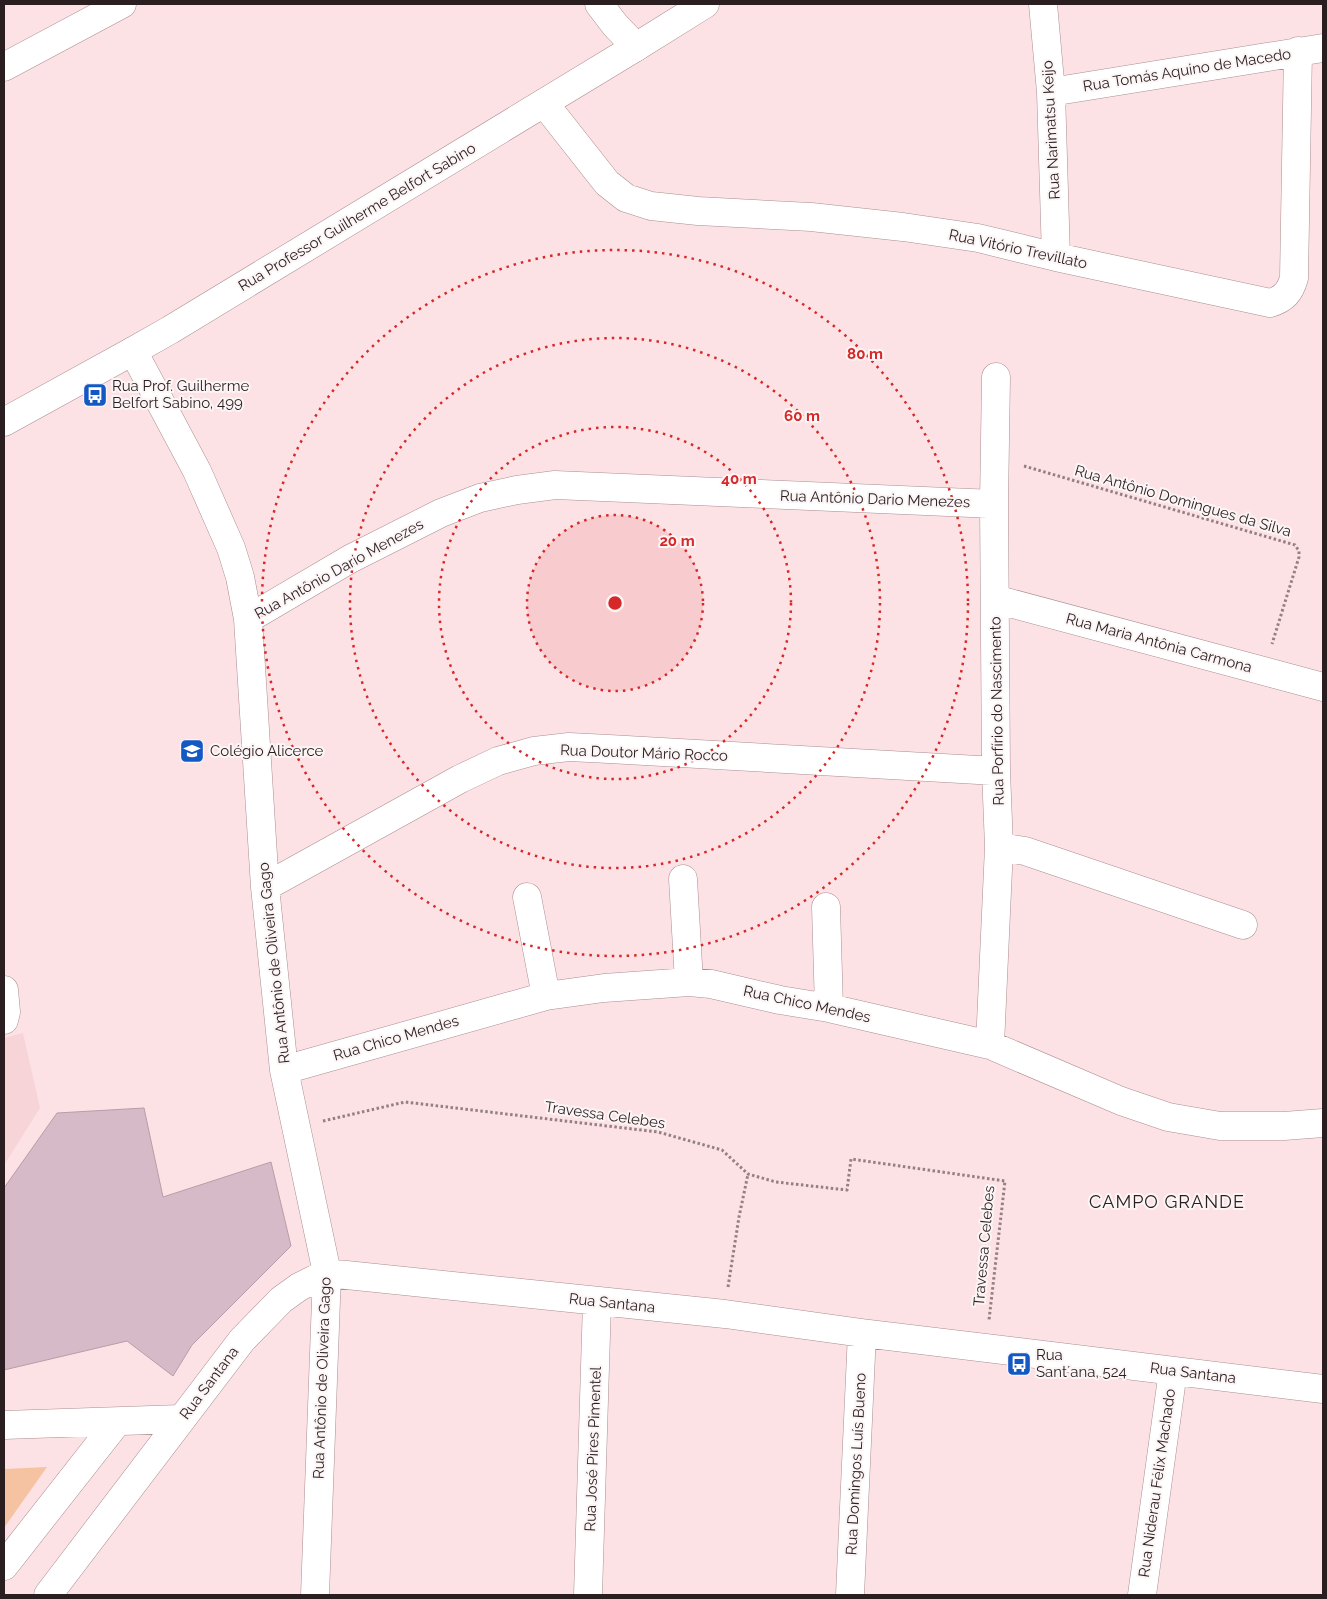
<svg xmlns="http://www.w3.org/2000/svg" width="1327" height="1599" font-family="Raleway,sans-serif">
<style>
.built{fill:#f6d4d8}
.green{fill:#f6c3a2}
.building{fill:#d7bac7;stroke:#b89daa}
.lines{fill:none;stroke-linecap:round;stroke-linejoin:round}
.minor-casing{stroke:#ab8d90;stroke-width:29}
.tertiary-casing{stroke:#ab8d90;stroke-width:29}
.path{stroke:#938082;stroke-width:3;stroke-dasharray:2.5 2.5;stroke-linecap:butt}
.minor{stroke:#fff;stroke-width:28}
.tertiary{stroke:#fff;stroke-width:28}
.ring{fill:none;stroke:#d62828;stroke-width:2.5;stroke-dasharray:2.5 5}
.labels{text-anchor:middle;stroke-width:4;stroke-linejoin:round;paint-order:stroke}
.street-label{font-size:15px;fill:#2a1e20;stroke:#fcf5f6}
.poi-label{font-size:15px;fill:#2a1e20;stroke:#fcf5f6;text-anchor:start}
.quarter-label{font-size:18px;letter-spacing:1px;fill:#2a1e20;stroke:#fcf5f6}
.centre{fill:#d62828;stroke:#fcf5f6;stroke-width:2.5}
.ring-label{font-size:15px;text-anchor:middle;font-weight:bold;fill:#d62828;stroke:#fcf5f6;stroke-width:4;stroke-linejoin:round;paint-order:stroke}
</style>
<rect width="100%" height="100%" fill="#fde2e5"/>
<path class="built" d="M23 1033 40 1108 4 1165V1038Z"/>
<path class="green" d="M47 1467 4 1528V1469Z"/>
<path class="building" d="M144 1108 163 1197 271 1162 291 1246 192 1345 173 1376 127 1341 4 1370V1188L57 1113Z"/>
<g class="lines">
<defs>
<path id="minor" d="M599 4 615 25 636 47
M1043 4 1051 92 1056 257
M4 67 122 4
M1051 92 1323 48
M544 103 607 183 626 198 651 206 698 211 811 217 903 227 978 238 1056 257 1270 303C1284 299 1290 292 1294 278L1298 51
M133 351 197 471 231 548 240 577 248 619 265 887 284 1070 327 1273 315 1595
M995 599 1323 687
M248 619 350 559 441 513 480 498 517 490 555 485 994 504
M999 847 1025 851 1243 925
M683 879 689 982
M265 887 460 779 498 761 534 751 569 747 609 749 996 771
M527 897 546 996
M826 907 829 1008
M4 990 6 1012 4 1020
M990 1045 999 847 996 771 994 504 996 377
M284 1070 546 996 604 988 689 982 711 984 780 1000 829 1008 990 1045 1121 1101 1168 1117 1220 1126H1284L1323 1123
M4 1425 181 1419
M4 1566 117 1422
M48 1595 242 1340 281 1300 299 1287 327 1273 725 1314 862 1333 1323 1389
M588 1595 597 1302
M850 1595 862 1333
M1142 1595 1173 1371"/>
<path id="tertiary" d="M4 422 133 351 170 330 636 47 705 4"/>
</defs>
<use href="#minor" class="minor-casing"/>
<use href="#tertiary" class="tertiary-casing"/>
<path class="path" d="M1024 466 1295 545 1299 551V557L1272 644
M323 1121 405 1102 658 1132 722 1150 748 1174 776 1182 847 1190 851 1159 1005 1181 989 1320
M728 1287 739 1217 748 1174"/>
<use href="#minor" class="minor"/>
<use href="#tertiary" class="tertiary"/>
</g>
<circle cx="615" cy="603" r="88" fill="#d62828" fill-opacity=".12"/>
<g class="ring">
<circle cx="615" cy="603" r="88"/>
<circle cx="615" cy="603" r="176"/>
<circle cx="615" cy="603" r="265"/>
<circle cx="615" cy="603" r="353"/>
</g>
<defs>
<symbol id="bus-square" viewBox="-11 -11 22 22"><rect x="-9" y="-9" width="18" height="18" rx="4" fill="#1459c3" stroke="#fcf5f6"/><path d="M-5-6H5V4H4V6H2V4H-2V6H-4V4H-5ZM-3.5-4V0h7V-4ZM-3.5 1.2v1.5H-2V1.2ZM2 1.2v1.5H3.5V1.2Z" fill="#fff"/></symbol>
<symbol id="school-square" viewBox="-11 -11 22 22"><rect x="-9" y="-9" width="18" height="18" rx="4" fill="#1459c3" stroke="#fcf5f6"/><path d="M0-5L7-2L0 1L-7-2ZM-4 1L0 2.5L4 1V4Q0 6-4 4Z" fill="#fff"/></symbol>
</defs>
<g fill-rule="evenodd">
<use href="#bus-square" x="81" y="381" width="28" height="28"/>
<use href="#school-square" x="178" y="737" width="28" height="28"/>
<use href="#bus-square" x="1005" y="1350" width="28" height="28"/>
</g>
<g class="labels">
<g class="street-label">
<text transform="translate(1187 70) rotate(-9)" y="5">Rua Tomás Aquino de Macedo</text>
<text transform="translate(1051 130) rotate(-93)" y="5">Rua Narimatsu Keijo</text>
<text transform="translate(357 217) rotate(-31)" y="5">Rua Professor Guilherme Belfort Sabino</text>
<text transform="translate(1018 249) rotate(12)" y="5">Rua Vitório Trevillato</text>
<text transform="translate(875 499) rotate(2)" y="5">Rua Antônio Dario Menezes</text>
<text transform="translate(1183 501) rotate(16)" y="5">Rua Antônio Domingues da Silva</text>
<text transform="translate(339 569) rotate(-29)" y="5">Rua Antônio Dario Menezes</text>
<text transform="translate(1159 643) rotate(15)" y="5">Rua Maria Antônia Carmona</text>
<text transform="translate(997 711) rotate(-91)" y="5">Rua Porfírio do Nascimento</text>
<text transform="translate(644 753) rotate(2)" y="5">Rua Doutor Mário Rocco</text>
<text transform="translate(274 963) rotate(-96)" y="5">Rua Antônio de Oliveira Gago</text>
<text transform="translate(807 1004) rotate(12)" y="5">Rua Chico Mendes</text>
<text transform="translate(396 1038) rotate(-16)" y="5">Rua Chico Mendes</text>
<text transform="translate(605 1115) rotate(8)" y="5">Travessa Celebes</text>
<text transform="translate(984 1246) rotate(-85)" y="5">Travessa Celebes</text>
<text transform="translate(612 1303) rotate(6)" y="5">Rua Santana</text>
<text transform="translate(1193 1373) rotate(7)" y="5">Rua Santana</text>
<text transform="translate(322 1378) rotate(-88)" y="5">Rua Antônio de Oliveira Gago</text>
<text transform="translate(209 1383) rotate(-53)" y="5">Rua Santana</text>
<text transform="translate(593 1449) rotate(-88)" y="5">Rua José Pires Pimentel</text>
<text transform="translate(856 1464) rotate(-87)" y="5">Rua Domingos Luís Bueno</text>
<text transform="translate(1157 1483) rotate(-82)" y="5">Rua Niderau Félix Machado</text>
</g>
<g class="poi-label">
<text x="112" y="391">Rua Prof. Guilherme<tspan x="112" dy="17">Belfort Sabino, 499</tspan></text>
<text x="210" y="756">Colégio Alicerce</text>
<text x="1036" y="1360">Rua<tspan x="1036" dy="17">Sant´ana, 524</tspan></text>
</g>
<g class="quarter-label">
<text x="1167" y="1208">CAMPO GRANDE</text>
</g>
</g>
<circle cx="615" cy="603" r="8" class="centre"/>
<g class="ring-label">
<text x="865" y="359">80 m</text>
<text x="802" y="421">60 m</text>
<text x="739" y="484">40 m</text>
<text x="677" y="546">20 m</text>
</g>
<rect width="1327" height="1599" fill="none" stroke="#2a1e20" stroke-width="10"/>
</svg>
